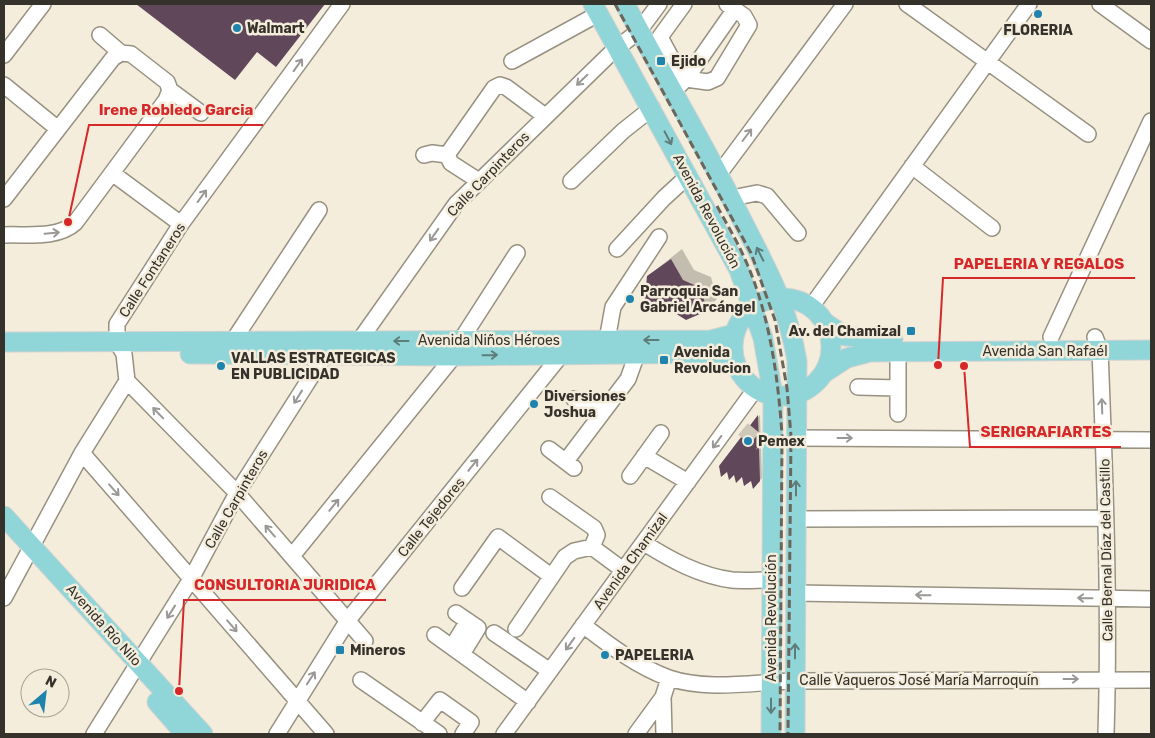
<svg xmlns="http://www.w3.org/2000/svg" width="1155" height="738" font-family="Rubik,sans-serif">
<style>
.shadow{fill:#0003}
.building{fill:#60475a}
.lines{fill:none;stroke-linecap:round;stroke-linejoin:round}
.minor-tunnel{stroke:#cec8b9;stroke-width:15;stroke-dasharray:15 8;stroke-linecap:butt}
.minor-casing{stroke:#979181;stroke-width:18}
.major-casing{stroke:#d3d2d0;stroke-width:21}
.minor{stroke:#fff;stroke-width:15}
.major{stroke:#90d6d9;stroke-width:19}
.rail{stroke:#6a665c;stroke-width:3;stroke-dasharray:8 4;stroke-linecap:butt}
.oneway{stroke:#9a9895}
.oneway2{stroke:#5e7c79}
.poi-dot{fill:#1e84ae;stroke:#f4eddc;stroke-width:2}
.labels{text-anchor:middle;stroke-width:5;stroke-linejoin:round;paint-order:stroke}
.poi-label{font-size:14px;font-weight:bold;fill:#35322b;stroke:#f4eddc;text-anchor:start}
.street-label{font-size:14px;fill:#35322b;stroke:#f4eddc}
.leader{fill:none;stroke:#d62828;stroke-width:2}
.callout-dot{fill:#d62828;stroke:#f4eddc;stroke-width:2}
.callout-label{font-size:15px;text-anchor:middle;font-weight:bold;fill:#d62828;stroke:#f4eddc;stroke-width:5;stroke-linejoin:round;paint-order:stroke}
</style>
<rect width="100%" height="100%" fill="#f4eddc"/>
<path class="shadow" d="M138 4H325L276 65 258 51 235 78Z
M682 249 694 270 711 277 717 299 706 310 648 276Z
M760 415 762 478 754 487 752 479 720 466Z"/>
<path class="building" d="M136 4H325L276 67 257 52 235 80Z
M671 259 683 280 701 288 707 311 686 320 667 308 644 306 647 276Z
M758 415 760 481 753 489 751 481 744 486 742 477 736 483 734 475 729 480 727 472 721 477 719 466Z"/>
<g class="lines">
<path class="minor-tunnel" d="M743 429 761 444"/>
<defs>
<path id="minor" d="M684 4 660 37 675 65 686 79 735 9
M907 4 1088 134
M1100 4 1151 41
M100 35 121 53 131 54 167 82 170 90 201 113
M4 55 43 4
M512 61 598 14
M4 85 58 129
M680 85 686 79 708 82 717 78 749 25 744 16 727 4
M424 155 432 153 447 155
M447 155 494 88 500 85 506 87 545 116
M447 155 451 163 479 181
M912 166 992 228
M112 173 181 224
M719 174 845 4
M571 181 623 131 652 108
M732 198 757 193 767 196 798 233
M4 199 113 58 121 53
M4 235C27 234 57 239 75 223L166 100 170 90
M617 249 664 198 688 176
M811 307 1029 4
M1051 337 1151 121
M1095 337 1100 350C1105 478 1110 606 1106 734
M461 340 517 253
M607 340 613 307 659 237
M233 341 319 210
M359 341 456 204 613 51 639 31 659 4
M127 381 237 493 365 641
M858 387 898 388
M574 399 604 411
M898 414V352
M796 438 1151 440
M549 449 574 468
M82 453 326 734
M644 456 688 482
M566 461 628 379 637 354
M630 476 661 433
M796 519 1106 518
M644 543C671 560 700 576 732 580 744 581 758 580 771 580
M592 547 623 570
M292 556 454 356
M462 588 498 537 551 576
M795 593 1151 599
M4 598 82 453 127 381 124 354 117 342V324L181 224 342 4
M456 613 478 628 462 654
M583 625C609 645 638 667 669 678 708 691 754 682 795 681L1151 680
M516 629 565 557 574 551 592 547 597 535 594 528 550 497
M494 633 550 671
M435 635 528 702
M452 647 468 621
M361 680 439 734
M422 723 440 700 471 722 463 734
M94 734 191 579 237 493 330 347
M277 734 348 620 561 355
M504 734 756 388
M636 734 663 697
M664 734 663 697 669 678"/>
<path id="major" d="M593 4 739 270 763 338 773 395 771 734
M625 4C664 78 707 149 744 224 768 271 788 307 797 361L795 734
M733 347a49 49 0 1 1 98 0a49 49 0 1 1-98 0Z
M824 322 845 336 893 339
M4 342 711 340 734 334
M190 354 454 356 714 353 734 357
M824 373 847 358 870 352 1151 350
M4 516 203 734
M157 702 185 734"/>
</defs>
<use href="#minor" class="minor-casing"/>
<use href="#major" class="major-casing"/>
<use href="#minor" class="minor"/>
<use href="#major" class="major"/>
<path class="rail" d="M615 4 751 253 775 320 787 388 791 436 788 734
M717 206C726 223 736 239 744 257 769 311 778 375 782 435L780 734"/>
</g>
<defs><path id="oneway-shaft" d="M-6 0H5M1.5-3L5.5 0L1.5 3" fill="none" stroke-width="1.6" stroke-linecap="round" stroke-linejoin="round" transform="scale(1.25)"/></defs>
<g class="oneway">
<use href="#oneway-shaft" transform="translate(298 65) rotate(-54)"/>
<use href="#oneway-shaft" transform="translate(582 80) rotate(136)"/>
<use href="#oneway-shaft" transform="translate(747 135) rotate(-53)"/>
<use href="#oneway-shaft" transform="translate(202 196) rotate(-54)"/>
<use href="#oneway-shaft" transform="translate(52 233) rotate(-5)"/>
<use href="#oneway-shaft" transform="translate(434 235) rotate(125)"/>
<use href="#oneway-shaft" transform="translate(298 397) rotate(122)"/>
<use href="#oneway-shaft" transform="translate(1102 406) rotate(-92)"/>
<use href="#oneway-shaft" transform="translate(158 413) rotate(-134)"/>
<use href="#oneway-shaft" transform="translate(845 438)"/>
<use href="#oneway-shaft" transform="translate(717 442) rotate(126)"/>
<use href="#oneway-shaft" transform="translate(473 465) rotate(-51)"/>
<use href="#oneway-shaft" transform="translate(114 490) rotate(49)"/>
<use href="#oneway-shaft" transform="translate(334 505) rotate(-51)"/>
<use href="#oneway-shaft" transform="translate(270 531) rotate(-131)"/>
<use href="#oneway-shaft" transform="translate(923 595) rotate(-179)"/>
<use href="#oneway-shaft" transform="translate(1085 598) rotate(-179)"/>
<use href="#oneway-shaft" transform="translate(171 612) rotate(122)"/>
<use href="#oneway-shaft" transform="translate(232 626) rotate(49)"/>
<use href="#oneway-shaft" transform="translate(570 644) rotate(126)"/>
<use href="#oneway-shaft" transform="translate(311 678) rotate(-57)"/>
<use href="#oneway-shaft" transform="translate(1071 679)"/>
</g>
<g class="oneway2">
<use href="#oneway-shaft" transform="translate(668 138) rotate(62)"/>
<use href="#oneway-shaft" transform="translate(760 254) rotate(-117)"/>
<use href="#oneway-shaft" transform="translate(651 340) rotate(180)"/>
<use href="#oneway-shaft" transform="translate(401 341) rotate(180)"/>
<use href="#oneway-shaft" transform="translate(490 355) rotate(-1)"/>
<use href="#oneway-shaft" transform="translate(796 488) rotate(-90)"/>
<use href="#oneway-shaft" transform="translate(795 651) rotate(-90)"/>
<use href="#oneway-shaft" transform="translate(771 706) rotate(90)"/>
</g>
<g class="poi-dot">
<circle cx="1038" cy="14" r="5"/>
<circle cx="237" cy="28" r="5"/>
<rect x="656" y="56" width="10" height="10" rx="2.5"/>
<circle cx="630" cy="299" r="5"/>
<rect x="906" y="326" width="10" height="10" rx="2.5"/>
<rect x="659" y="355" width="10" height="10" rx="2.5"/>
<circle cx="221" cy="366" r="5"/>
<circle cx="534" cy="404" r="5"/>
<circle cx="748" cy="441" r="5"/>
<rect x="335" y="645" width="10" height="10" rx="2.5"/>
<circle cx="605" cy="655" r="5"/>
</g>
<g class="labels">
<g class="poi-label">
<text x="247" y="33">Walmart</text>
<text x="1038" y="35" text-anchor="middle">FLORERIA</text>
<text x="671" y="66">Ejido</text>
<text x="640" y="296">Parroquia San<tspan x="640" dy="16">Gabriel Arcángel</tspan></text>
<text x="901" y="336" text-anchor="end">Av. del Chamizal</text>
<text x="674" y="357">Avenida<tspan x="674" dy="16">Revolucion</tspan></text>
<text x="231" y="363">VALLAS ESTRATEGICAS<tspan x="231" dy="16">EN PUBLICIDAD</tspan></text>
<text x="544" y="401">Diversiones<tspan x="544" dy="16">Joshua</tspan></text>
<text x="758" y="446">Pemex</text>
<text x="350" y="655">Mineros</text>
<text x="615" y="660">PAPELERIA</text>
</g>
<g class="street-label">
<text transform="translate(488 174) rotate(-46)" y="5">Calle Carpinteros</text>
<text transform="translate(707 211) rotate(62)" y="5">Avenida Revolución</text>
<text transform="translate(152 270) rotate(-57)" y="5">Calle Fontaneros</text>
<text x="489" y="345">Avenida Niños Héroes</text>
<text x="1045" y="356">Avenida San Rafaél</text>
<text transform="translate(236 499) rotate(-60)" y="5">Calle Carpinteros</text>
<text transform="translate(431 517) rotate(-51)" y="5">Calle Tejedores</text>
<text transform="translate(1106 550) rotate(-91)" y="5">Calle Bernal Díaz del Castillo</text>
<text transform="translate(630 561) rotate(-54)" y="5">Avenida Chamizal</text>
<text transform="translate(771 618) rotate(-90)" y="5">Avenida Revolución</text>
<text transform="translate(104 625) rotate(48)" y="5">Avenida Río Nilo</text>
<text x="919" y="685">Calle Vaqueros José María Marroquín</text>
</g>
</g>
<path class="leader" d="M68 222L89 125H263M938 365L943 278H1135M964 366L970 447H1121M179 691L184 600H386"/>
<g class="callout-dot">
<circle cx="68" cy="222" r="5"/>
<circle cx="938" cy="365" r="5"/>
<circle cx="964" cy="366" r="5"/>
<circle cx="179" cy="691" r="5"/>
</g>
<g class="callout-label">
<text x="176" y="115">Irene Robledo Garcia</text>
<text x="1039" y="269">PAPELERIA Y REGALOS</text>
<text x="1046" y="437">SERIGRAFIARTES</text>
<text x="285" y="590">CONSULTORIA JURIDICA</text>
</g>
<rect width="1155" height="738" fill="none" stroke="#35322b" stroke-width="10"/>
<g transform="translate(45 693) rotate(28)"><circle r="24" fill="#f4eddc" stroke="#a8a295"/>
<path d="M0-4L9 19L0 12L-9 19Z" fill="#1e84ae"/>
<text y="-8" font-size="14" font-weight="bold" text-anchor="middle" fill="#35322b">N</text>
</g>
</svg>
